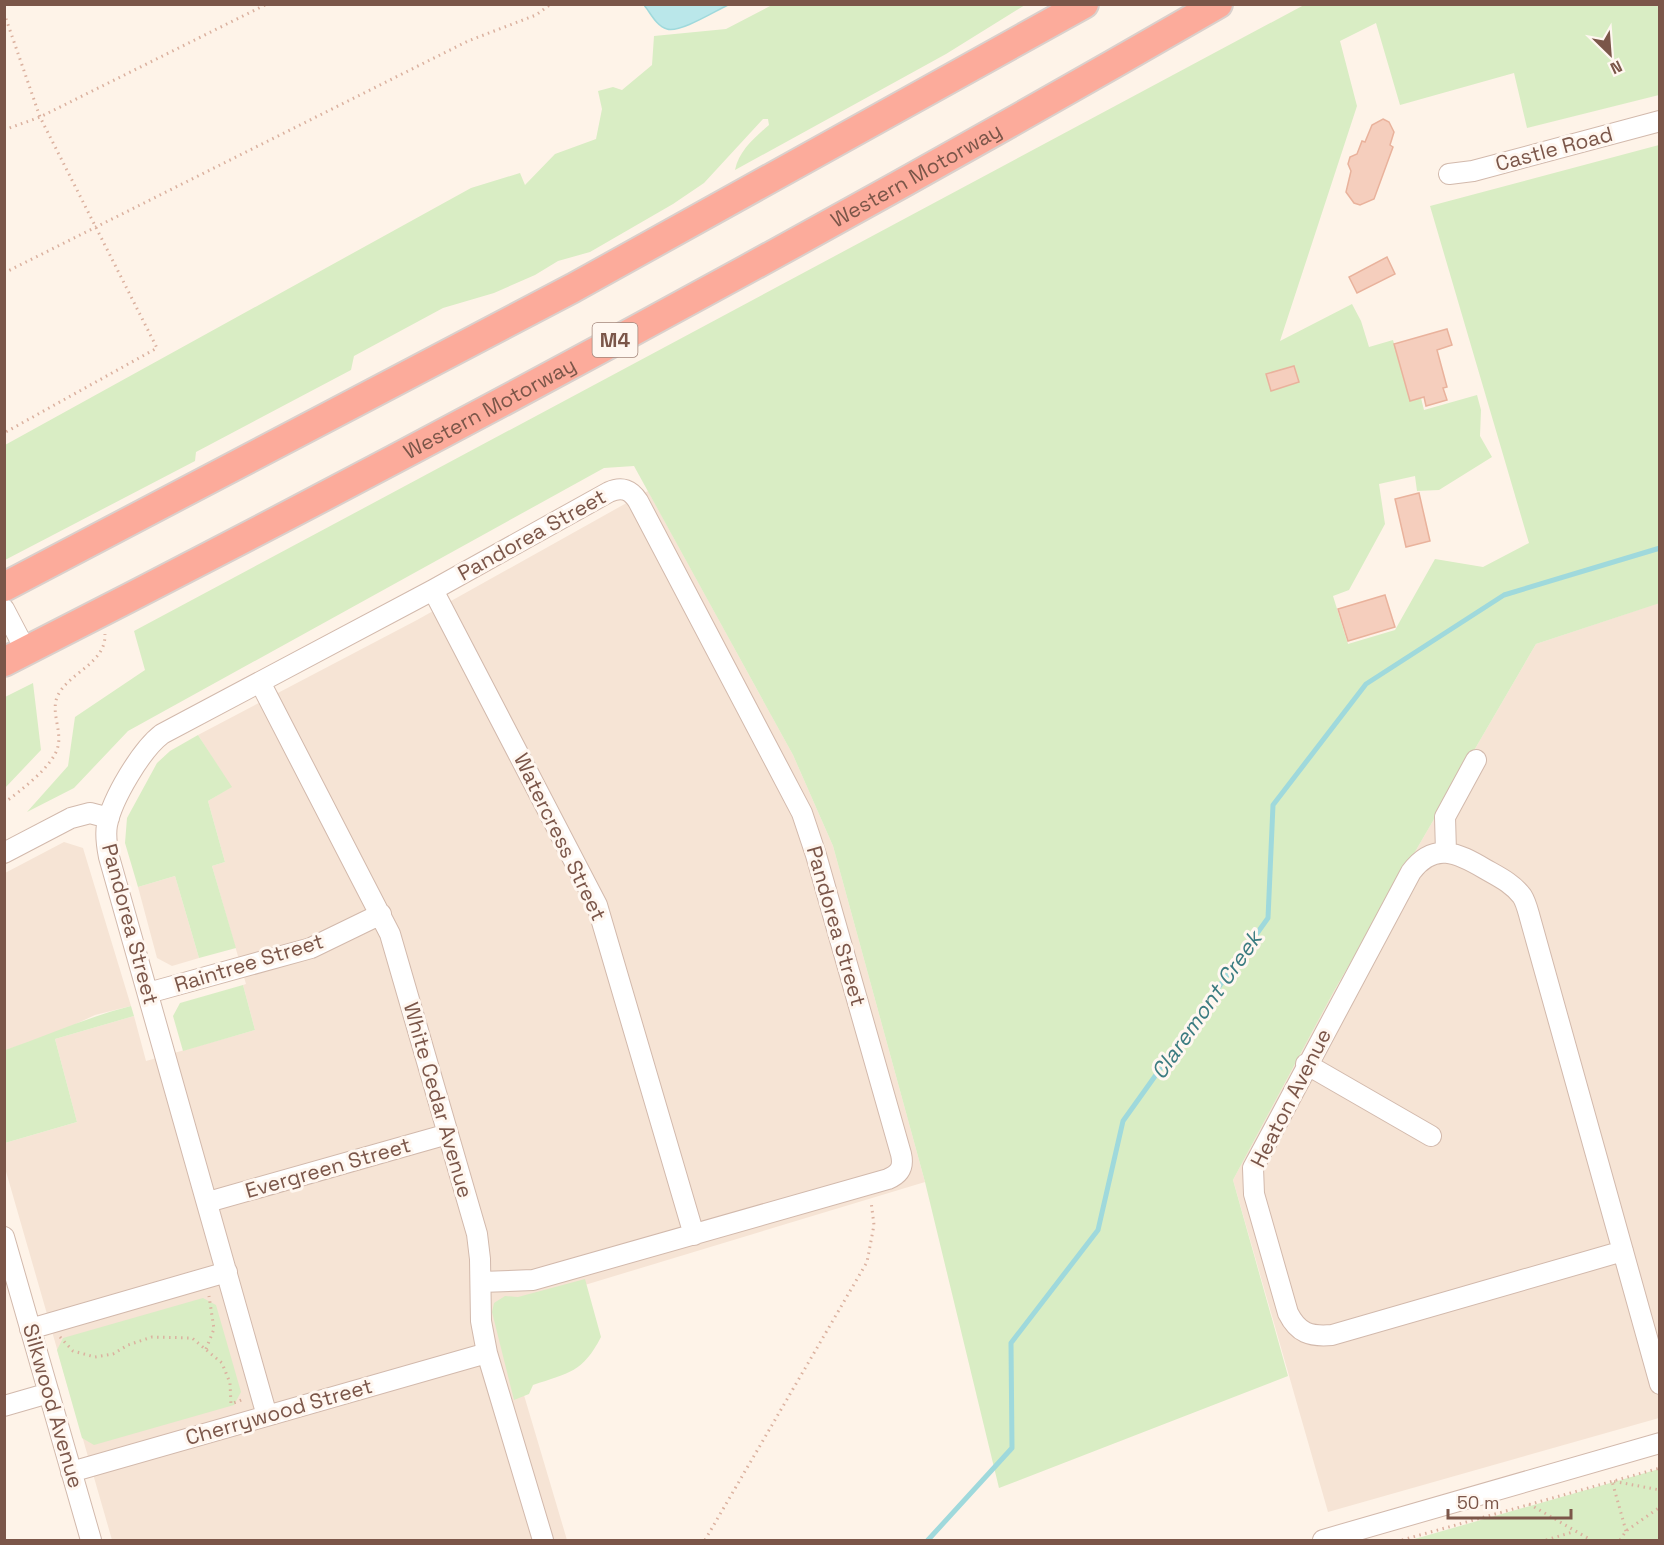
<svg xmlns="http://www.w3.org/2000/svg" width="1664" height="1545" font-family="'Space Grotesk',sans-serif">
<style>
.residential{fill:#f6e4d5}
.green{fill:#d9edc4}
.water{fill:#bae7ea;stroke:#9fd9dc;stroke-width:1.5}
.lines{fill:none;stroke-linecap:round;stroke-linejoin:round}
.stream{stroke:#9fd9dc;stroke-width:5}
.building{fill:#f5cebd;stroke:#e9b29c;stroke-width:1.5}
.minor-casing{stroke:#d2b9ac;stroke-width:22}
.highway-casing{stroke:#dad0cc;stroke-width:32}
.path{stroke:#dbb19f;stroke-width:3;stroke-dasharray:1.5 4.5;stroke-linecap:butt}
.minor{stroke:#fff;stroke-width:20}
.highway{stroke:#fcab9b;stroke-width:28}
.labels{text-anchor:middle;stroke-width:6;stroke-linejoin:round;paint-order:stroke}
.shield{fill:#fff7f0;stroke:#a3867b;stroke-width:1.5}
.shield-label{font-size:20px;font-weight:bold;fill:#7b5649}
.street-label{font-size:21px;fill:#7b5649;stroke:#fff7f0}
.water-label{font-size:22px;font-style:italic;fill:#3b7c81;stroke:#fff7f0}
</style>
<rect width="100%" height="100%" fill="#fef3e8"/>
<path class="residential" d="M648 491 793 755 833 846 925 1182 499 1311 567 1540H112L5 1168V1143L77 1122 55 1039 134 1016 146 1061 255 1030 243 985 246 984 212 866 225 862 208 801 231 787 198 735 417 620Z
M1659 603V1418L1328 1512 1233 1180 1334 991 1536 644Z
M64 842 83 848 131 1006 95 1015 52 1035 5 1050V873Z
M175 876 199 958 172 966 157 958 138 887Z"/>
<path class="green" d="M772 5H1025L946 54 735 170C739 151 754 138 769 125L768 119H763L704 183 673 204 590 252 558 261 535 275 494 293 443 308 354 356 351 370 196 452 195 461 5 560V445L471 188 520 173 525 185 555 154 596 139 602 109 598 91 613 87 622 90 652 65 654 36 726 29Z
M1304 5H1659V95L1527 128 1514 73 1400 105 1376 23 1340 41 1357 106 1280 341 1352 304 1361 321 1369 347 1393 340 1410 401 1421 398 1424 410 1477 395 1481 410 1480 436 1492 457 1439 490 1417 491 1415 476 1379 484 1385 524 1349 590 1333 596 1348 644 1395 630 1435 559 1483 567 1529 543 1430 206 1659 145 1660 603 1536 644 1334 991 1233 1180 1288 1376 999 1488 925 1182 833 846 793 755 634 466 604 468 128 731 74 788 27 812 68 766 75 717 145 670 134 631Z
M33 683 41 750 5 788V697Z
M198 735 232 787 208 801 225 862 212 866 236 948 199 958 175 876 138 887 125 843 127 818 157 763 170 751Z
M243 985 255 1030 183 1051 173 1016 180 1003Z
M131 1006 134 1016 55 1039 77 1122 5 1143V1050C47 1036 87 1017 131 1006Z
M585 1279 601 1337C583 1372 569 1373 533 1385L529 1394 514 1400 492 1312 494 1303 505 1296 518 1297Z
M203 1298 216 1305 241 1392 234 1405 94 1445 82 1438 57 1350 63 1338Z
M1659 1469V1540H1411Z"/>
<path class="water" d="M644 5H728C715 11 680 33 667 29 656 26 650 12 644 5Z"/>
<g class="lines">
<path class="stream" d="M928 1540 1012 1448 1011 1343 1098 1230 1123 1121 1268 918 1273 805 1366 684 1504 595 1660 548"/>
</g>
<path class="building" d="M1383 119 1389 122 1394 132 1390 145 1393 147 1374 199 1360 205 1354 203 1346 192 1351 171 1348 164 1350 157 1357 154 1362 141 1365 142 1372 125Z
M1387 257 1395 274 1357 293 1349 277Z
M1447 329 1452 345 1437 350 1447 387 1443 388 1447 400 1426 406 1424 397 1410 401 1394 344Z
M1294 366 1299 382 1271 391 1266 374Z
M1419 493 1430 541 1406 547 1395 499Z
M1385 595 1395 627 1348 641 1338 609Z"/>
<g class="lines">
<defs>
<path id="minor" d="M1449 174 1473 171 1660 121
M433 590 597 905 694 1235
M4 609 26 651
M260 682 390 934 477 1234 480 1259 481 1321 487 1353 543 1540
M1446 852 1445 817 1476 760
M4 853 71 818 90 813 109 818
M148 993 311 948 381 914
M1306 1064 1431 1136
M208 1202 448 1134
M4 1237 91 1540
M1623 1251 1332 1335C1310 1337 1298 1333 1288 1313L1254 1194 1253 1168 1411 872C1434 841 1458 853 1485 869 1499 877 1512 883 1522 896 1526 902 1528 911 1530 918L1660 1384
M30 1329 227 1272
M4 1406 49 1393
M267 1416 109 857C107 847 105 836 107 825 112 799 141 750 162 734L433 590 609 492C622 486 631 490 638 501L802 813 816 855 901 1154C904 1167 900 1174 888 1179L533 1280 481 1282
M71 1472 487 1353
M1323 1540 1660 1443"/>
<g id="highway">
<path d="M4 587 573 288 1084 4"/>
<path id="s1" d="M4 662C414 453 820 234 1218 4"/>
</g>
</defs>
<use href="#minor" class="minor-casing"/>
<use href="#highway" class="highway-casing"/>
<path class="path" d="M4 13 40 117 157 348 4 433
M4 130 40 117 267 4
M4 273 468 41 536 15 551 4
M4 803C20 791 54 766 58 746 62 730 50 711 58 695 70 672 106 663 105 634
M60 1337 73 1351 95 1357 113 1354 128 1345 152 1337 192 1338 222 1363 230 1383 231 1404 244 1399
M206 1349 214 1329 209 1296
M1529 1504 1591 1540
M1626 1531 1612 1481 1660 1490
M705 1540 867 1262 874 1225 871 1201
M1402 1540 1660 1468
M1546 1540 1573 1532
M1620 1540 1626 1531 1660 1507"/>
<use href="#minor" class="minor"/>
<use href="#highway" class="highway"/>
</g>
<g class="labels">
<rect class="shield" x="592.5" y="323" width="45" height="34" rx="4.5"/>
<g class="shield-label">
<text x="615" y="347">M4</text>
</g>
<g class="street-label">
<text transform="translate(1554 149) rotate(-15)" y="7">Castle Road</text>
<text dy="7" stroke="none"><textPath href="#s1" startOffset="1034">Western Motorway</textPath></text>
<text dy="7" stroke="none"><textPath href="#s1" startOffset="548">Western Motorway</textPath></text>
<text transform="translate(532 535) rotate(-29)" y="7">Pandorea Street</text>
<text transform="translate(560 837) rotate(64)" y="7">Watercress Street</text>
<text transform="translate(130 924) rotate(75)" y="7">Pandorea Street</text>
<text transform="translate(836 926) rotate(74)" y="7">Pandorea Street</text>
<text transform="translate(249 963) rotate(-17)" y="7">Raintree Street</text>
<text transform="translate(1291 1098) rotate(-63)" y="7">Heaton Avenue</text>
<text transform="translate(438 1100) rotate(74)" y="7">White Cedar Avenue</text>
<text transform="translate(328 1168) rotate(-16)" y="7">Evergreen Street</text>
<text transform="translate(53 1406) rotate(74)" y="7">Silkwood Avenue</text>
<text transform="translate(279 1412) rotate(-16)" y="7">Cherrywood Street</text>
</g>
<g class="water-label">
<text transform="translate(1206 1005) rotate(-55)" y="8">Claremont Creek</text>
</g>
</g>
<rect width="1664" height="1545" fill="none" stroke="#7b5649" stroke-width="12"/>
<g transform="translate(1610 54) rotate(155)" stroke="#fff7f0" stroke-width="4.5" paint-order="stroke">
<path d="M0-4.5L10 22L0 15L-10 22Z" fill="#7b5649"/>
<text y="-9" font-size="16" font-weight="bold" text-anchor="middle" fill="#7b5649">N</text>
</g>
<path d="M1448 1509v9h123v-9" fill="none" stroke="#7b5649" stroke-width="3"/>
<text x="1457" y="1509" font-size="18" fill="#7b5649" stroke="#fff7f0" stroke-width="4.5" paint-order="stroke">50 m</text>
</svg>
